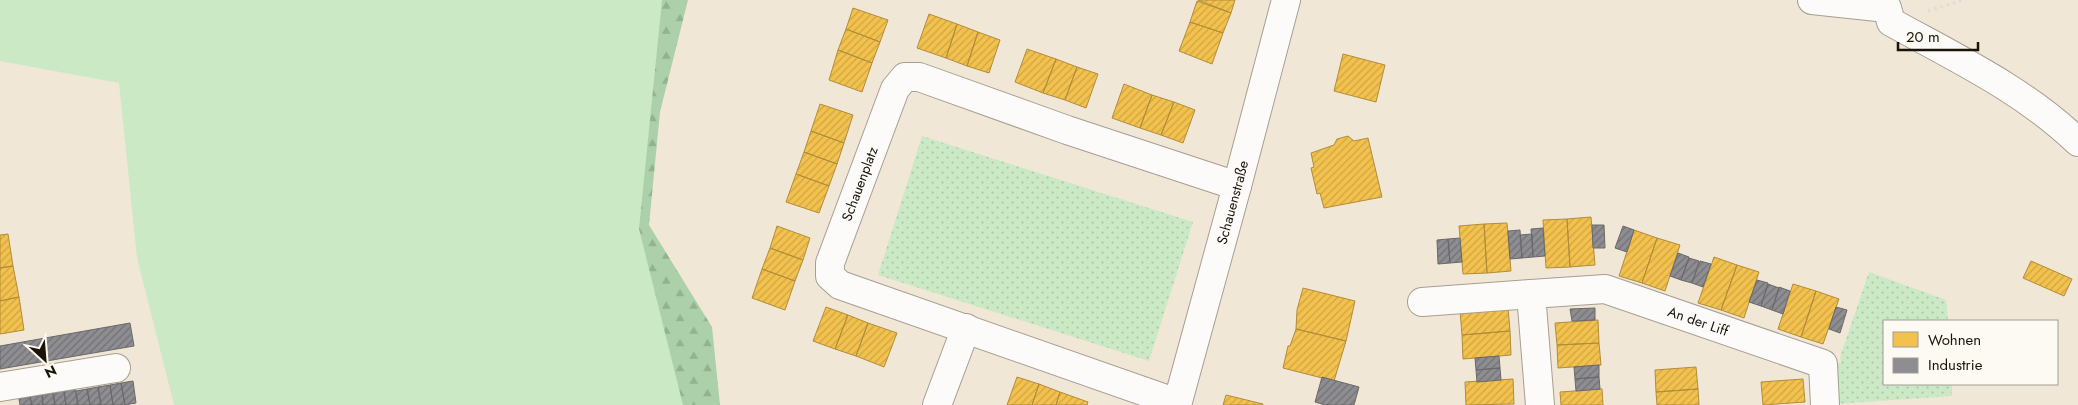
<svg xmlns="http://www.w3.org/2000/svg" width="2078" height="405" font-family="Jost,sans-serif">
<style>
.forest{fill:url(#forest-firs)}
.park{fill:url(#park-dots)}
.pitch{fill:#cce9c6}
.homes{fill:url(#homes-hatch);stroke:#b18d39}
.industry{fill:url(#industry-hatch);stroke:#6a6869}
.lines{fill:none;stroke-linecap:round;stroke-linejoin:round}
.minor-casing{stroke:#a69e92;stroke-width:30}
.path{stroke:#dfdcd7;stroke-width:3;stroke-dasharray:2.5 4;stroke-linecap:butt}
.minor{stroke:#fdfbf9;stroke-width:28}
.labels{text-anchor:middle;stroke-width:5;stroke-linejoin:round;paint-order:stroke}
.street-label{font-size:14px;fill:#191308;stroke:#fdf9f3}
</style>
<defs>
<pattern id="forest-firs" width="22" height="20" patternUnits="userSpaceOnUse" patternTransform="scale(1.25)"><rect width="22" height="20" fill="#acd0a9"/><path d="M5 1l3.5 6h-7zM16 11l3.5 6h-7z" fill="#93b290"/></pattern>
<pattern id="park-dots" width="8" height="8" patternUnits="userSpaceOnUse" patternTransform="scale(1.25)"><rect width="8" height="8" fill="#cce9c6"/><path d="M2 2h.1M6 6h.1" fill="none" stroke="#afc7a9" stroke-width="1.8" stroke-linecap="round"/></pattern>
<pattern id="homes-hatch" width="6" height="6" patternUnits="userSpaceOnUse" patternTransform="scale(1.25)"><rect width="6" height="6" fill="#f2c14e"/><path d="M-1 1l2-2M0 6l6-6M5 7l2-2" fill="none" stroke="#cfa543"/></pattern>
<pattern id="industry-hatch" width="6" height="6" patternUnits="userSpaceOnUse" patternTransform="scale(1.25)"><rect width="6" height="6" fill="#8d8d92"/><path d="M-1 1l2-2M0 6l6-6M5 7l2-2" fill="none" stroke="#727275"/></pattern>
</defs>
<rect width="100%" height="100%" fill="#f1e7d7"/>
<path class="forest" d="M619 0H688L660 112 649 225 712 327 720 405H665L584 187Z"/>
<path class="park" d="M922 136 1193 222 1149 361 878 275Z
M1869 272 1946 300 1948 321H1884V384H1952V396L1835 404 1832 364 1841 363 1840 357Z"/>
<path class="pitch" d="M0 0H662L639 229 683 405H174L137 258 119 83 0 61Z"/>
<path class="homes" d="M1198 0H1235L1231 13Z
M1197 1 1231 13 1223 33 1190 22Z
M853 8 888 20 880 42 846 29Z
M929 14 957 24 946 58 917 48Z
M1190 22 1223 33 1212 64 1179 51Z
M957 24 978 32 967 66 946 58Z
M846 29 880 42 872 63 838 50Z
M978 32 1000 40 989 73 967 66Z
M1027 49 1056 59 1043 93 1015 82Z
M838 50 872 63 862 92 829 80Z
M1343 54 1385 65 1376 102 1334 91Z
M1056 59 1077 67 1065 100 1043 93Z
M1077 67 1098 74 1086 108 1065 100Z
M1124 84 1152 95 1140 128 1112 118Z
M1152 95 1174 102 1161 135 1140 128Z
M1174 102 1195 110 1183 143 1161 135Z
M820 104 853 115 844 143 811 131Z
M811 131 844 143 837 164 804 152Z
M1348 136 1354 141 1368 138 1382 197 1324 208 1320 193 1317 194 1311 168 1314 167 1311 153 1334 145 1337 139Z
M804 152 837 164 829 186 796 174Z
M796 174 829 186 819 213 786 202Z
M1591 217 1595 265 1570 267 1567 219Z
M1567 219 1570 267 1546 268 1543 220Z
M1507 223 1511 271 1487 273 1484 224Z
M1484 224 1487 273 1463 274 1459 226Z
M777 226 810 238 803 260 770 248Z
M1634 230 1657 238 1642 283 1619 276Z
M8 234 13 266 0 268V235Z
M1657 238 1680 245 1665 291 1642 283Z
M770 248 803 260 795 281 762 269Z
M1714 257 1737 265 1721 310 1698 303Z
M2031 261 2072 279 2064 296 2023 278Z
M1737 265 1759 272 1744 318 1721 310Z
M13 266 19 297 0 301V268Z
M762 269 795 281 785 310 752 298Z
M1793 284 1816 291 1801 337 1778 329Z
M1303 288 1355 301 1346 341 1296 329 1297 310Z
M1816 291 1839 299 1823 344 1801 337Z
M19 297 24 330 0 334V301Z
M826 307 848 315 835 349 813 341Z
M1508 307 1510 331 1462 335 1460 311Z
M848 315 868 323 856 356 835 349Z
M1598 320 1599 343 1557 345 1555 323Z
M868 323 897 333 884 367 856 356Z
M1296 329 1346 341 1334 381 1283 368 1288 346H1290Z
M1510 331 1511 355 1463 359 1462 335Z
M1599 343 1601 365 1558 368 1557 345Z
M1696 367 1698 389 1656 392 1655 370Z
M1017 377 1039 384 1032 405H1007Z
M1513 379 1514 404 1466 405 1465 382Z
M1803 379 1805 402 1763 405 1761 382Z
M1039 384 1060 392 1056 405H1032Z
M1602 389 1603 405H1561L1560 392Z
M1698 389 1699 405H1657L1656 392Z
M1060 392 1088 402 1087 405H1056Z
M1226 395 1263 404V405H1223Z"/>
<path class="industry" d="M1592 225H1604L1605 248H1593Z
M1623 226 1634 230 1627 252 1615 248Z
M1543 228 1545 256 1533 257 1531 229Z
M1520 230 1522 258 1510 259 1508 231Z
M1532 234 1533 257 1522 258 1520 235Z
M1460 238 1462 262 1450 263 1448 239Z
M1448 239 1450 263 1438 264 1437 240Z
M1678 253 1689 257 1681 280 1670 276Z
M1689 258 1699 261 1692 283 1681 280Z
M1700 261 1711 264 1703 287 1692 283Z
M1757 280 1768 283 1761 306 1749 302Z
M1768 284 1779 288 1772 310 1761 306Z
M1779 287 1790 291 1783 314 1772 310Z
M1836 307 1847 310 1840 333 1829 329Z
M1595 308V320L1572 321 1570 309Z
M130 323 134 346 0 369V346Z
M1499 356 1500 368 1476 370 1475 358Z
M1599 365V377L1575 379 1574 367Z
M1500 368 1501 380 1477 382 1476 370Z
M1322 377 1359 387 1354 405H1325L1315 402Z
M1599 377 1600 389 1576 391 1575 379Z
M133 381 136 403 125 405 121 383Z
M121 383 125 405H113L110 385Z
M110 385 113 405H101L98 387Z
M98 387 101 405H90L87 389Z
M75 389 78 405H66L64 391Z
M87 389 90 405H78L76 391Z
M64 391 66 405H55L53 393Z
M53 393 55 405H43L42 395Z
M42 395 43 405H32L30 397Z
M30 397 32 405H20L19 399Z"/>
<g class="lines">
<defs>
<g id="minor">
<path d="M1812 0 1887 8 1891 22C1956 58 2024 90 2078 142"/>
<path d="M1422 302 1531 294"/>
<path d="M0 387 116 368"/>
<path id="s1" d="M1177 403 840 285 830 276V263L895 89 905 77H919L1067 130 1237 186"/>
<path d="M937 405 966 328"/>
<path id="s2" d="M1177 405 1237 186 1286 0"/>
<path id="s3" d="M1540 405 1531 294 1605 289 1823 364 1825 405"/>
</g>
</defs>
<use href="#minor" class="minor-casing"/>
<path class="path" d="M1928 11 1963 0"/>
<use href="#minor" class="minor"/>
</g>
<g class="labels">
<g class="street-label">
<text dy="5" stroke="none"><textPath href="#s1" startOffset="468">Schauenplatz</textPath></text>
<text dy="5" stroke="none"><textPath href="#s2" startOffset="210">Schauenstraße</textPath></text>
<text dy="5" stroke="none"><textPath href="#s3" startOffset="284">An der Liff</textPath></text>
</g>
</g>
<rect x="1883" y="320" width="175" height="65" fill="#fdf9f3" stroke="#a29d95"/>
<rect x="1893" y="332" width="25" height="15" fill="#f2c14e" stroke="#a29d95"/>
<text x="1928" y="345" font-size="15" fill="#191308">Wohnen</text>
<rect x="1893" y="358" width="25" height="15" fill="#8d8d92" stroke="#a29d95"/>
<text x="1928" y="370" font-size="15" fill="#191308">Industrie</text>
<g transform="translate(45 360) rotate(154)" stroke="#fdf9f3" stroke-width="4" paint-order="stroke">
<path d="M0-4L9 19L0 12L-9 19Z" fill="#191308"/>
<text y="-8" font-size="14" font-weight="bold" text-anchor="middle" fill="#191308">N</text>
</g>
<path d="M1898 42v8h80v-8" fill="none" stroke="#191308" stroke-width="2.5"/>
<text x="1906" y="42" font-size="15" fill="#191308" stroke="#fdf9f3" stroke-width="4" paint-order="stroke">20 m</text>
</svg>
